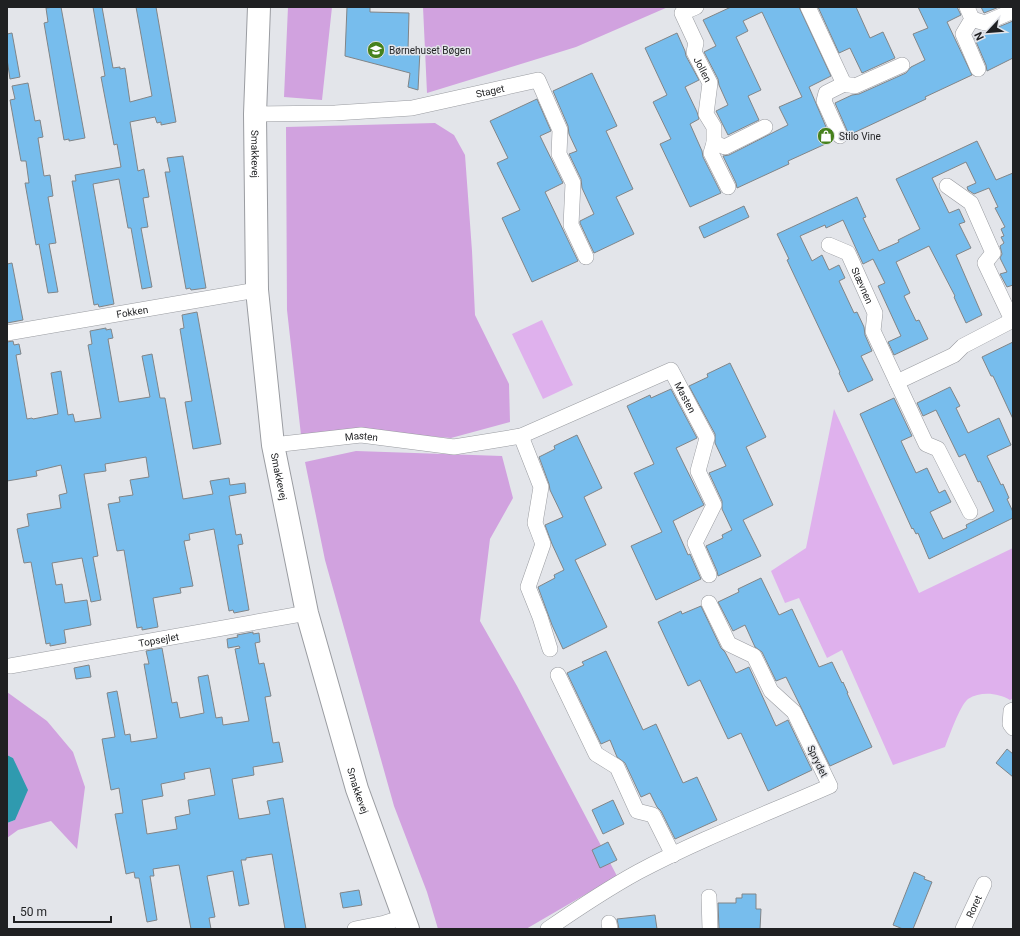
<svg xmlns="http://www.w3.org/2000/svg" width="1020" height="936" font-family="Roboto,sans-serif">
<style>
.green{fill:#dfb1ed}
.forest{fill:#d1a2df}
.water{fill:#2f9aaf}
.building{fill:#77bded;stroke:#818588;fill-rule:evenodd}
.lines{fill:none;stroke-linecap:round;stroke-linejoin:round}
.street-casing{stroke:#9a9ca1;stroke-width:16}
.secondary-casing{stroke:#9a9ca1;stroke-width:24}
.street{stroke:#fff;stroke-width:15}
.secondary{stroke:#fff;stroke-width:22}
.labels{text-anchor:middle;stroke-width:3;stroke-linejoin:round;paint-order:stroke}
.poi-label{font-size:10px;fill:#1f2022;stroke:#e3e5ea;text-anchor:start}
.street-label{font-size:10px;fill:#1f2022;stroke:#e3e5ea}
</style>
<rect width="100%" height="100%" fill="#e3e5ea"/>
<path class="green" d="M542 320 573 385 543 399 512 334Z
M834 409 919 593 1013 548V698L1010 700C998 693 981 691 968 699 960 705 949 737 945 747L893 765 842 650 827 658 799 598 785 603 771 571 806 548Z"/>
<path class="forest" d="M288 7H332L322 100 284 97Z
M423 7H668L576 47 427 93Z
M435 123 454 135 465 155 472 251 475 315 509 384 510 422 451 438 357 430 301 435 287 310 286 127Z
M356 451 502 456 513 498 490 539 480 621 517 686 617 876 526 929H438L427 892 394 806 325 560 305 462Z
M7 692 47 721 73 752 85 787 77 849 51 821 18 830 7 838V823L15 820 13 758 7 755Z"/>
<path class="water" d="M7 755 13 758 28 790 15 820 7 823Z"/>
<path class="building" d="M54 7H61L85 138 69 141V139L64 140 44 23 48 22 46 8Z
M93 7H102L113 68 120 67V69L125 68 130 102 152 96 136 7H156L176 122 161 125V122L157 123 155 117 130 122 138 171 144 169 149 197 143 198 148 227 141 228 152 287 142 289 131 228H128L119 179 93 184 114 304 99 307 98 304 94 305 72 181H76L75 175 121 167 117 144 114 145 101 77 105 76Z
M347 7H370V12L409 13 408 50H420L418 90 408 87 410 73 345 56Z
M731 7H799L831 76 809 87 832 141 788 161 789 164 737 188 736 183 723 156 729 155 788 125 779 107 802 97 762 12 743 21 748 31 736 37 761 90 748 96 759 120 728 135 716 111 728 105 719 85 718 79 704 52 716 46 703 20Z
M818 7H856L870 38 883 32 895 58 862 73 850 48 839 53Z
M918 7H957L961 15 947 22 972 75 925 97 926 99 849 135 835 103 852 95 859 94 906 73 911 67 925 60 913 34 928 28Z
M981 7H999L984 13Z
M1013 21V58L987 71 986 65 974 37Z
M12 33 20 77 10 79 7 59V34Z
M677 33 685 51 686 56 699 80 685 87 697 112 699 119 690 124 702 151 703 157 721 193 690 207 660 144 671 139 653 102 667 95 645 48Z
M592 73 617 126 606 131 633 189 616 197 634 234 594 253 580 223V221L594 214 582 188 581 179 569 154 577 151 569 134 568 126 553 91Z
M28 83 35 121 40 120 43 137 38 138 44 176 50 175 53 196 48 197 56 243 49 244 58 292 48 293 39 244 36 245 25 183H29L26 161H21L10 100 15 99 12 86Z
M537 99 551 131 540 136 563 183 545 192 578 261 532 282 502 218 520 210 497 163 508 158 490 121Z
M977 141 996 180 1013 173V285L1007 287 1000 274 1007 272 1000 258 1002 254 1000 246 1004 243 1001 237 1004 236 1001 229 1005 227 995 208 998 207 989 188 974 194 968 190 967 187 976 183 966 162 932 178 949 213 959 209 965 222 959 224 971 248 956 255 982 315 966 323 954 297 955 296 929 246 896 262 910 293 904 296 916 321 919 320 928 339 894 355 888 342 901 336 878 286 885 283 873 259 863 264 843 220 826 228 825 225 800 236 812 261 822 255 829 270 839 265 845 278 839 281 854 313 857 312 864 327 865 335 872 351 861 356 873 380 848 392 839 373 840 372 787 260 789 259 777 234 857 197 866 217 863 218 879 251 899 242 898 240 920 229 896 179Z
M183 156 206 288 191 290 190 288 186 289 165 172H170L167 158Z
M744 206 749 217 704 238 699 227Z
M12 263 23 320 7 323V264Z
M197 312 221 444 193 449 185 402 192 401 180 329 184 328 182 315Z
M106 328V330L111 329 113 338 108 339 119 402 150 397 142 356 152 354 160 398H165L183 499 213 494 210 481 229 478 230 485 245 483 246 493 229 496 236 535 241 534 243 544 238 545 249 610 234 613 233 610 229 611 214 529 189 534 190 540 184 541 193 586 180 588 181 593 153 598 158 627 142 630V627L137 628 124 550 117 551 108 504 120 502 119 497 133 495 130 480 149 477 146 457 105 464 106 471 84 474 98 556 93 557 101 600 91 602 82 558 52 563 56 585 62 584 65 603 87 600 91 625 64 630 66 643 50 646V643L46 644 31 562 24 563 17 529 29 526 27 514 61 508 59 495 67 493 61 465 36 471 37 476 7 481V342L13 341 14 345 19 344 21 354 16 355 27 419 32 418 33 419 58 414 51 373 61 371 68 415 73 414 75 422 101 418 88 345 92 344 90 331Z
M1013 342V419L993 376H991L982 357Z
M730 363 766 437 746 447 773 505 743 520 761 556 718 576 717 571 706 546 723 538 722 535 732 530 722 509V501L709 473 726 466 715 443V434L689 386 708 377 707 374Z
M950 387 960 406 956 408 968 433 999 418 1011 445 987 456 1001 485 1003 484 1009 498 1007 499 1013 512V518L929 559 918 533 916 534 913 528 912 529 860 414 894 398 912 436 901 441 916 473 927 468 939 493 945 490 951 502 930 512 943 539 967 528 966 525 994 511 980 481 978 482 965 454 959 457 936 410 923 416 917 403Z
M671 389 697 438 676 448 704 505 673 521 688 555 690 554 701 579 656 600 631 546 662 532 634 473 654 464 627 406 650 395 651 398Z
M577 435 602 488 584 497 606 545 575 560 607 627 563 649 552 625 538 587 555 578 554 575 564 570 552 544 545 525 563 517 550 490 549 484 539 457 555 449 554 446Z
M761 578 779 615 792 609 819 667 832 662 842 683 843 682 848 693H847L872 747 830 766 786 677 776 681 762 652 755 647 745 625 733 631 718 602 739 592 738 589Z
M701 606 721 648 725 652 736 673 749 667 776 726 788 720 812 770 768 791 741 733 728 739 700 680 688 686 658 622 681 611 682 614Z
M253 632V634L259 633 260 642 255 643 259 664 264 663 271 696 265 697 273 743 279 742 283 762 253 767 254 775 232 779 239 819 270 814 267 801 283 798 306 929H285L272 854 246 858V860H241L249 904 239 906 233 871 207 876 215 917 209 918 211 929H191L179 865 153 869 154 876H150L157 920 147 922 139 878H135L134 872 126 874 115 814 123 813 119 788 111 790 102 739 115 737 107 693 117 691 125 735 130 734 131 742 157 738 144 664H149L146 651 162 648 172 703 177 702 180 718 204 713 198 677 208 675 216 718 222 717 223 725 249 721 235 649 240 648 239 646 228 648 227 639 238 637 237 635ZM210 768 215 795 188 800 190 814 175 817 177 829 147 834 142 800 163 796 161 784 185 779 184 773Z
M606 651 643 730 656 724 683 783 697 777 717 820 675 839 661 811 657 807 650 793 641 797 625 763 617 757 610 740 601 744 567 673 584 665 582 662Z
M89 665 91 677 76 679 74 668Z
M1007 749 1013 754V777L996 763Z
M613 800 624 824 603 834 592 810Z
M608 842 617 860 600 868 592 850Z
M914 872 925 877 924 879 932 882 913 929H903L893 925Z
M359 890 362 905 343 908 340 893Z
M742 894H756V909H761L760 929H719L718 903H736V898H742Z
M655 915 657 929H619L617 919Z"/>
<g class="lines">
<defs>
<g id="street">
<path id="s1" d="M696 7 682 13 696 43 694 52 710 83 706 114 714 127V143L711 153 728 187"/>
<path d="M808 7 844 84 826 93 824 101 840 136"/>
<path d="M967 7 972 19 963 34 978 69"/>
<path d="M972 19 985 23 1013 11"/>
<path d="M844 84 855 86 902 65"/>
<path id="s2" d="M255 114 335 113 412 108 538 80 560 130 559 154 573 183 571 225 586 257"/>
<path d="M714 143 725 147 765 127"/>
<path d="M947 186 971 203 993 253 985 263 1013 322"/>
<path id="s3" d="M829 245 848 253 875 313 873 331 926 444 938 449 970 512"/>
<path id="s4" d="M7 333 257 290"/>
<path d="M897 382 954 355 963 346 1013 320"/>
<path d="M521 436 541 487 535 523 543 544 528 587 540 617 550 649"/>
<path id="s5" d="M273 445 361 435 454 447 521 436 671 370 707 438 698 471 714 505 695 543 709 575"/>
<path id="s6" d="M10 666 307 613"/>
<path d="M558 675 596 754 617 767 637 811 653 815 673 855"/>
<path d="M1013 710 1011 711 1010 724 1013 728"/>
<path d="M709 897 710 929"/>
<path d="M609 923 610 929"/>
<path d="M355 929 385 923 404 917"/>
<path d="M548 929C577 909 607 889 638 872 700 839 766 814 830 786L794 712 771 691 754 656 729 644 709 603"/>
<path id="s7" d="M963 929 984 884"/>
</g>
<g id="secondary">
<path id="s8" d="M259 7 255 114 257 290 273 445 307 613 357 789 408 929"/>
</g>
</defs>
<use href="#street" class="street-casing"/>
<use href="#secondary" class="secondary-casing"/>
<use href="#street" class="street"/>
<use href="#secondary" class="secondary"/>
</g>
<defs>
<symbol id="school-disc" viewBox="-11 -11 22 22"><circle r="9.5" fill="#46811c" stroke="#e3e5ea"/><path d="M0-5L7-2L0 1L-7-2ZM-4 1L0 2.5L4 1V4Q0 6-4 4Z" fill="#fff"/></symbol>
<symbol id="shop-disc" viewBox="-11 -11 22 22"><circle r="9.5" fill="#46811c" stroke="#e3e5ea"/><path d="M-5-2.5h2.3a2.7 3.5 0 0 1 5.4 0H5L5.5 6h-11ZM-1.5-2.5h3a1.5 2.3 0 0 0-3 0Z" fill="#fff"/></symbol>
</defs>
<g fill-rule="evenodd">
<use href="#school-disc" x="366" y="40" width="20" height="20"/>
<use href="#shop-disc" x="816" y="126" width="20" height="20"/>
</g>
<g class="labels">
<g class="poi-label">
<text x="389" y="54">Børnehuset Bøgen</text>
<text x="839" y="140">Stilo Vine</text>
</g>
<g class="street-label">
<text dy="4" stroke="none"><textPath href="#s1" startOffset="77">Jollen</textPath></text>
<text dy="4" stroke="none"><textPath href="#s2" startOffset="237">Staget</textPath></text>
<text dy="4" stroke="none"><textPath href="#s8" startOffset="147">Smakkevej</textPath></text>
<text dy="4" stroke="none"><textPath href="#s3" startOffset="56">Stævnen</textPath></text>
<text dy="4" stroke="none"><textPath href="#s4" startOffset="127">Fokken</textPath></text>
<text dy="4" stroke="none"><textPath href="#s5" startOffset="445">Masten</textPath></text>
<text dy="4" stroke="none"><textPath href="#s5" startOffset="89">Masten</textPath></text>
<text dy="4" stroke="none"><textPath href="#s8" startOffset="471">Smakkevej</textPath></text>
<text dy="4" stroke="none"><textPath href="#s6" startOffset="151">Topsejlet</textPath></text>
<text transform="translate(818 761) rotate(64)" y="4">Sprydet</text>
<text dy="4" stroke="none"><textPath href="#s8" startOffset="795">Smakkevej</textPath></text>
<text dy="4" stroke="none"><textPath href="#s7" startOffset="25">Roret</textPath></text>
</g>
</g>
<rect width="1020" height="936" fill="none" stroke="#1f2022" stroke-width="16"/>
<g transform="translate(988 32) rotate(244)" stroke="#e3e5ea" stroke-width="3" paint-order="stroke">
<path d="M0-3L7 15L0 10L-7 15Z" fill="#1f2022"/>
<text y="-6" font-size="11" font-weight="bold" text-anchor="middle" fill="#1f2022">N</text>
</g>
<path d="M14 916v6h97v-6" fill="none" stroke="#1f2022" stroke-width="2"/>
<text x="20" y="916" font-size="12" fill="#1f2022" stroke="#e3e5ea" stroke-width="3" paint-order="stroke">50 m</text>
</svg>
